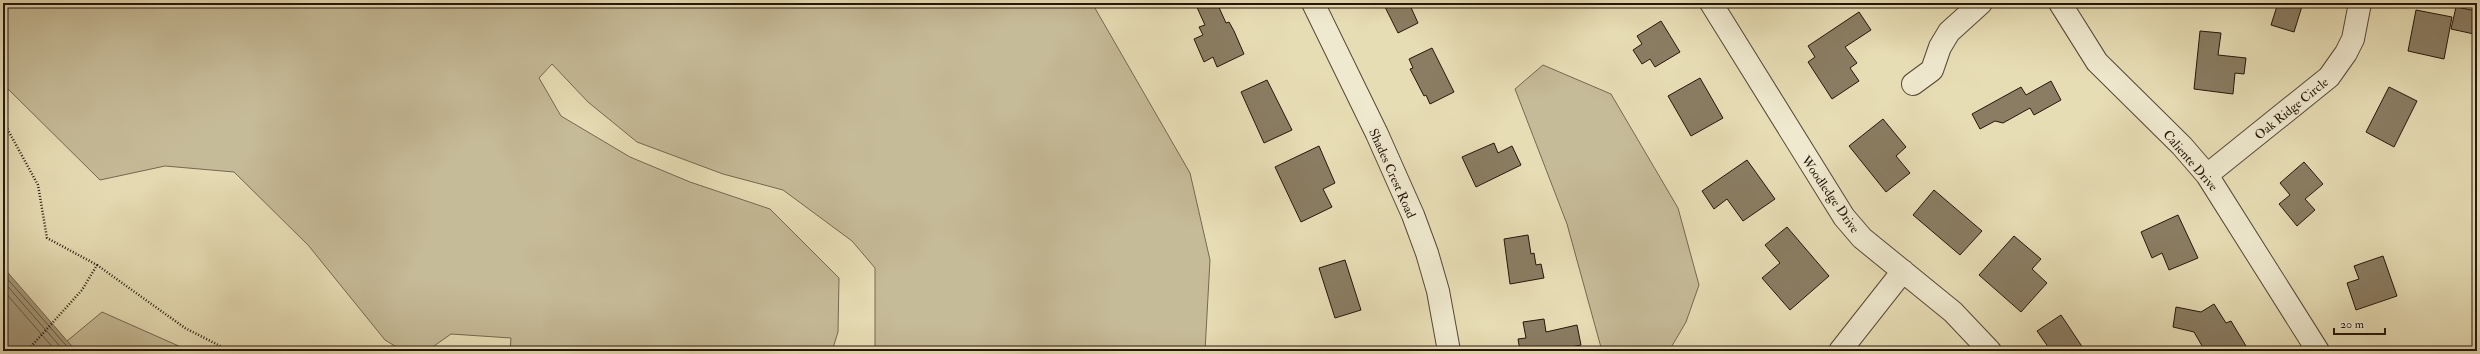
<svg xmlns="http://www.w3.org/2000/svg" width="2480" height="354" font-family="'IM FELL Double Pica',serif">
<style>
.green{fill:#c6bb98;stroke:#766851}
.water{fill:#a5997b;stroke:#72654e}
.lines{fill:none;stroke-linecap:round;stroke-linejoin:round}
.shore{stroke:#665842;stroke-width:1}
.building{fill:#8a7d63;stroke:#26160a}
.minor-casing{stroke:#564835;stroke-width:24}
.path{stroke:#26160a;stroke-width:2.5;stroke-dasharray:1 2;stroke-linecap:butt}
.minor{stroke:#efe9cf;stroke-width:22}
.labels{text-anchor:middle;stroke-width:3;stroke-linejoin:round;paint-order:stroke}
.street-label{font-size:13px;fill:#26160a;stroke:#efe9cf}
</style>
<rect width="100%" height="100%" fill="#e7ddb5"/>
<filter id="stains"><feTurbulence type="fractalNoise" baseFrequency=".005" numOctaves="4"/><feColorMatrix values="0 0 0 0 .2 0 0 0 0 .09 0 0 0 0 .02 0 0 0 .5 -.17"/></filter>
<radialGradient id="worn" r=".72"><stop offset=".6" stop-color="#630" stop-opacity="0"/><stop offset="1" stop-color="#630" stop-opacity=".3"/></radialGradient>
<path class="green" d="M3 3H1092L1190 173 1210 260 1205 351H875V268L852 241 783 190 723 174 637 142 588 102 552 64 539 78 561 116 630 157 690 182 770 209 839 278 838 332 832 351H510L511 338 451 334 427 351H403L385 340 308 245 234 172 165 166 100 180 3 84Z
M1543 65 1611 94 1678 208 1699 285 1686 322 1669 351H1602L1567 224 1515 89Z
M102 312 190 351H76L67 341Z"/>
<path class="water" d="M3 267 76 351 4 350Z"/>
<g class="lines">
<path class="shore" d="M3 274 71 351
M3 281 64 351
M3 290 56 351"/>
</g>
<path class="building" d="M1195 3H1217L1226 23 1229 22 1234 31 1244 54 1217 67 1213 57 1204 62 1194 39 1203 35 1199 27 1205 25Z
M1383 3H1409L1418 23 1398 33Z
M2278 3H2303L2294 32 2271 25Z
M2456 7 2477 11 2474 34 2451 29Z
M2416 10 2452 17 2444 59 2408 51Z
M1859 12 1871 30 1845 47 1857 63 1850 68 1859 81 1832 99 1808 62 1815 57 1808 46Z
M1661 21 1680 52 1655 67 1650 59 1642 64 1633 50 1642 44 1637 36Z
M2200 31 2221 33 2218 55 2246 58 2244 74 2235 73 2233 94 2194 89Z
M1432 48 1454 92 1430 104 1426 95 1424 96 1410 69 1413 68 1409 59Z
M1700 78 1723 118 1691 136 1668 96Z
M1267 80 1292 130 1264 143 1241 92Z
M2051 81 2061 100 2034 115 2030 108 2003 123 1995 121 1980 129 1972 114 2021 87 2026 95Z
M2389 87 2417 101 2394 147 2366 132Z
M1883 119 1906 147 1896 156 1910 173 1886 192 1849 146Z
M1494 143 1498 153 1512 146 1521 165 1476 187 1462 157Z
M1319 146 1335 183 1323 189 1332 207 1301 222 1275 167Z
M1747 160 1775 199 1743 221 1727 199 1714 209 1702 191Z
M2304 162 2323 184 2305 199 2315 210 2297 226 2279 204 2290 195 2280 183Z
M1934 190 1982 231 1960 255 1913 215Z
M2178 215 2198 258 2169 270 2162 253 2152 258 2141 232Z
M1787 227 1829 276 1790 310 1762 278 1780 263 1765 245Z
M1528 235 1531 254 1534 253 1536 265 1541 264 1544 278 1510 284 1504 239Z
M2014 236 2041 259 2032 269 2047 283 2021 312 1979 275Z
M2383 256 2397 296 2356 310 2347 283 2359 279 2354 266Z
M1345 260 1361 310 1335 318 1319 268Z
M2214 304 2226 323 2231 321 2249 351H2205L2194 332 2173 327 2176 307 2201 312Z
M2061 315 2085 351H2051L2037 331Z
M1544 319 1546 332 1577 325 1581 345 1552 351H1520L1518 339 1526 338 1523 322Z"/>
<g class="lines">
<defs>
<path id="minor" d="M1313 3 1377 134 1413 215 1427 253 1438 291 1449 351
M1711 3 1844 217 1862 238 1953 312 1990 351
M2060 3 2097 62 2182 146 2207 175 2318 351
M1913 84 1932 70 1940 47 1949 32 1981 3
M2207 175 2329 77 2346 53 2353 39 2360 3
M1840 351 1903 271"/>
</defs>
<use href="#minor" class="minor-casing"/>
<path class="path" d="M3 121 38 185 47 238 97 265 82 290 27 351
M97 265 185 328 230 351"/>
<use href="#minor" class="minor"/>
</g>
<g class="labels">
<g class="street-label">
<text transform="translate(2291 108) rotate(-39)" y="5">Oak Ridge Circle</text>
<text transform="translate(2191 160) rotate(49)" y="5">Caliente Drive</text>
<text transform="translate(1393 173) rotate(66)" y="5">Shades Crest Road</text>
<text transform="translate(1831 194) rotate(55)" y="5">Woodledge Drive</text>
</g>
</g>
<rect width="2480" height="354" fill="none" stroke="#e7ddb5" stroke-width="16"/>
<rect x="4" y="4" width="2472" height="346" fill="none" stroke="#26160a" stroke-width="2"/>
<rect x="8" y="8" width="2464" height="338" fill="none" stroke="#26160a"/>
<path d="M2334 328v6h51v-6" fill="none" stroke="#26160a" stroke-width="2"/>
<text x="2340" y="328" font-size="12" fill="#26160a" stroke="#efe9cf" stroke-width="3" paint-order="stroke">20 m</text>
<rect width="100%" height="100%" filter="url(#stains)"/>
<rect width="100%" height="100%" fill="url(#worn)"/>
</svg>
